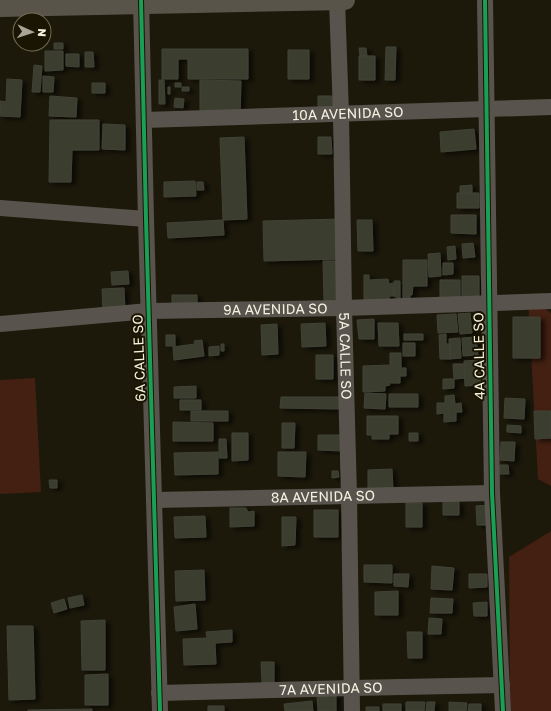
<svg xmlns="http://www.w3.org/2000/svg" width="551" height="711" font-family="'Golos Text',sans-serif">
<style>
.green{fill:#432011}
.building{fill:#3a3c2d;stroke:#414236;filter:url(#shadow)}
.lines{fill:none;stroke-linecap:round;stroke-linejoin:round}
.minor{stroke:#58544d;stroke-width:16}
.major{stroke:#585449;stroke-width:20}
.cycleway-casing{stroke:#1a1500;stroke-width:6}
.cycleway{stroke:#1a9f57;stroke-width:4}
.labels{text-anchor:middle;stroke-width:4;stroke-linejoin:round;paint-order:stroke}
.street-label{font-size:14px;fill:#f4f1e1;stroke:#1a1500}
</style>
<defs>
<filter id="shadow"><feDropShadow dx="4.5" dy="2.5" stdDeviation="2" flood-color="#0009"/></filter>
</defs>
<rect width="100%" height="100%" fill="#1c190b"/>
<path class="green" d="M528 297 551 313V486L538 479Z
M35 378 41 492 0 494V380Z
M551 531V711H510L509 557Z"/>
<path class="building" d="M54 43H63V49H54Z
M386 47H396L395 80H385Z
M359 48H366L367 56H360Z
M162 49H248V79H188V59H178V79H162Z
M288 50H309V79H288Z
M45 51H63V70L45 71Z
M85 52H93L94 67H85Z
M66 54H79V67L66 66Z
M359 56H375V80H359Z
M34 65 42 66 40 92H32Z
M43 76 54 77 53 92H43Z
M7 79 22 80 20 117 0 116V101L6 102Z
M159 80H164L165 104H159Z
M200 80 241 81 240 114 200 113Z
M92 83H105V93H92Z
M175 83H181V87H175Z
M168 87H170V94H168Z
M182 87H189V91H182Z
M50 96 77 98 76 117 49 116Z
M318 96H333V113H318Z
M175 98 184 99 183 108 174 107Z
M50 120H99V150H72L71 182H49Z
M103 124 125 125V150L102 149Z
M474 129 476 149 441 152 440 132Z
M244 137 247 219 223 220 220 138Z
M318 137H331L332 154H318Z
M195 181 196 196 164 197V182Z
M197 182H203L204 190H197Z
M472 185V193H460V186Z
M457 193H479V208H457Z
M451 215H476V234L451 233Z
M340 219 341 259 264 261 263 221Z
M223 220 224 235 168 238 167 223Z
M357 220H372L373 251H358Z
M473 243 475 257 463 258 462 244Z
M455 246 456 259 448 260 447 247Z
M440 253 441 276 429 277 428 254Z
M403 260H427V286H413L412 295H410V300H403Z
M323 261H336V301H324Z
M443 263H453V274L443 275Z
M128 271 129 284 112 285 111 272Z
M364 275H369V280L388 279 389 284 393 283 394 296H389V300L364 301Z
M462 276H479V296L462 297Z
M440 280H460V301H440Z
M394 281H400V300L394 296Z
M124 288 125 311 103 313 102 289Z
M172 295H197V307H172Z
M470 313 472 333 460 334 458 314Z
M456 314 458 332 438 333 437 315Z
M513 317H540V358H513Z
M374 319V339H359L357 320Z
M325 323 326 346 302 347 301 324Z
M378 323H398L399 346H379Z
M277 324 278 354 262 355 261 325Z
M404 334H423V340H404Z
M446 334V344H450V359H440L439 335Z
M166 335H175V346H166Z
M476 337 478 355 463 356 462 338Z
M460 338 461 358 450 359 449 339Z
M202 340 204 356 174 360 173 347 195 344 194 341Z
M403 343H415V356H403Z
M221 344H224V351H221Z
M219 346V355L209 356V347Z
M390 353H401V368H406V376H400V383H389L390 385 385 386V391L363 392V366L390 365Z
M316 355H333V379H316Z
M479 360 481 385 465 386 464 361Z
M453 364H464L465 378 454 379Z
M443 379H454V388L443 389Z
M196 386V398H174V387Z
M365 393 386 394 385 409 364 408Z
M389 394H418V407H389Z
M454 395 455 404 461 403 462 412H456V421L444 422V413L437 414V403H445V396Z
M281 397H340V409L280 408Z
M505 398 525 399 524 419 504 418Z
M180 400H201V410H180Z
M191 411H228V421H191Z
M534 411H551V438L535 439Z
M367 416H398V434H389V439H372V435H367Z
M173 422 213 423V441H173Z
M282 423H295L294 448H282Z
M507 425 521 426V433L507 432Z
M232 433H248V460L232 461Z
M409 433H418V441H409Z
M318 435H343V451L318 450Z
M219 439H226L227 458H219Z
M501 442H515L514 461 500 460Z
M218 452V474L175 475 174 453Z
M278 452H306L305 477 278 476Z
M500 465H508L509 474H500Z
M392 469 393 489 368 490V470Z
M332 471H338L339 477 332 478Z
M49 480H57V488H50Z
M443 501 459 502V515H443Z
M406 503H422V527H406Z
M490 505V525H477L476 506Z
M230 508H246L248 512 254 511V526L230 527Z
M314 510H338V537H314Z
M205 516 206 537 175 538 174 517Z
M282 517H296L295 545 282 546Z
M364 565H392V583L364 582Z
M432 566 454 568 452 590 431 589Z
M204 570 205 600 176 601 175 571Z
M394 574H409L408 587 394 586Z
M469 574H487V587L469 588Z
M398 591V615H375V592Z
M82 595 84 605 70 608 68 598Z
M431 598 453 599 452 613H430Z
M64 599 67 609 54 613 51 603Z
M487 602V616H474L473 603Z
M195 604 197 629 176 631 174 607Z
M429 618 442 619 441 634H428Z
M105 620V670H82L81 621Z
M7 626H33L35 699 9 700Z
M232 630V642L215 643 216 664 184 665 183 639 207 638 206 632Z
M407 632H422V658H408Z
M261 662H274V683H262Z
M108 674V705H85V675Z
M336 694V711H318L317 695Z
M312 701 313 711H285L284 704Z
M406 702H425L424 711H406Z
M427 702H435L434 711H426Z
M449 702 467 703 466 711H449Z
M383 704H401V711H383Z
M469 704H481V711H468Z
M208 706H224V711H208Z
M366 707H379V711H366Z
M92 709V711H28V710Z"/>
<g class="lines">
<g class="minor">
<path d="M141 0 146 219 160 711"/>
<path id="s1" d="M337 0 341 114 344 308 349 496 352 711"/>
<path d="M485 0 492 493 503 711"/>
<path id="s2" d="M144 120 551 107"/>
<path d="M0 208 146 219"/>
<path id="s3" d="M0 324 149 311 344 308 551 301"/>
<path id="s4" d="M154 500 492 493"/>
<path id="s5" d="M159 693 352 688 502 685"/>
</g>
<path class="major" d="M0 7 345 0"/>
<defs>
<path id="cycleway" d="M141 0 146 219 160 711
M485 0 492 493 503 711"/>
</defs>
<use href="#cycleway" class="cycleway-casing"/>
<use href="#cycleway" class="cycleway"/>
</g>
<g class="labels">
<g class="street-label">
<text dy="5" stroke="none"><textPath href="#s2" startOffset="204">10A AVENIDA SO</textPath></text>
<text dy="5" stroke="none"><textPath href="#s3" startOffset="276">9A AVENIDA SO</textPath></text>
<text dy="5" stroke="none"><textPath href="#s1" startOffset="356">5A CALLE SO</textPath></text>
<text transform="translate(479 356) rotate(-91)" y="5">4A CALLE SO</text>
<text transform="translate(139 358) rotate(-92)" y="5">6A CALLE SO</text>
<text dy="5" stroke="none"><textPath href="#s4" startOffset="169">8A AVENIDA SO</textPath></text>
<text dy="5" stroke="none"><textPath href="#s5" startOffset="172">7A AVENIDA SO</textPath></text>
</g>
</g>
<g transform="translate(32 32) rotate(93)"><circle r="19" fill="#1a1500" stroke="#716d5a"/>
<path d="M0-3L7 15L0 10L-7 15Z" fill="#a8a596"/>
<text y="-6" font-size="11" font-weight="bold" text-anchor="middle" fill="#f4f1e1">N</text>
</g>
</svg>
